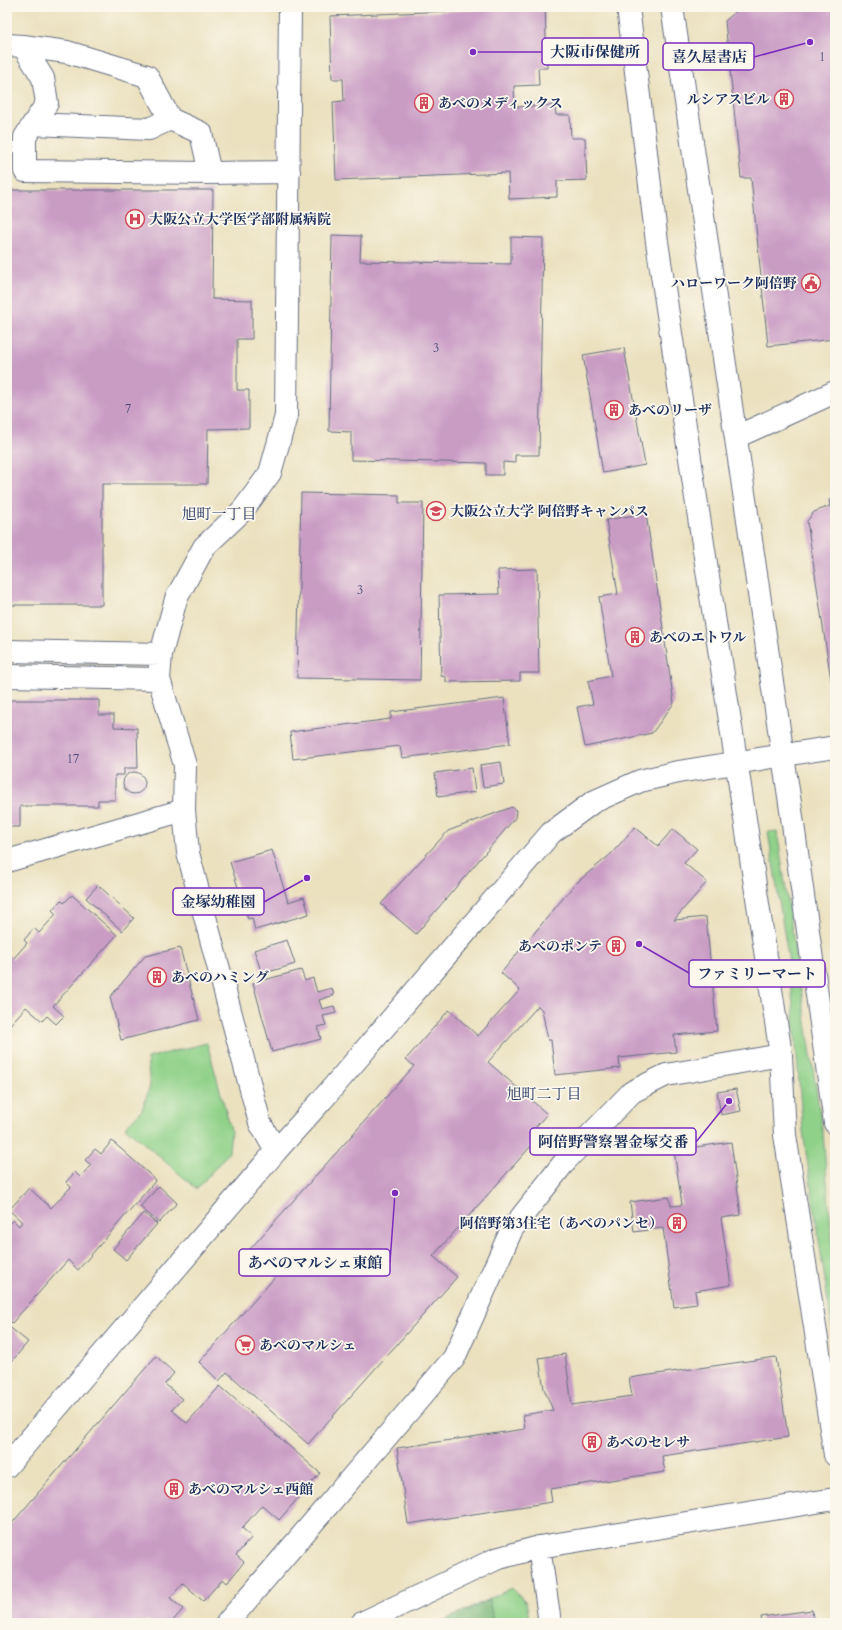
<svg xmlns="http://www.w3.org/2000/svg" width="842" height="1630" font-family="Cardo,'Noto Serif JP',serif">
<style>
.green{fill:#90d189;stroke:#568074}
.forest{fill:#74b375;stroke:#48716a}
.building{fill:#c99cc4}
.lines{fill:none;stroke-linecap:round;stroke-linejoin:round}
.minor-casing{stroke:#646d80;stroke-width:24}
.minor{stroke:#fff;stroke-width:22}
.labels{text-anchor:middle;stroke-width:3.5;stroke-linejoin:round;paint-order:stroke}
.number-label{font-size:12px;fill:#464a78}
.poi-label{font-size:14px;font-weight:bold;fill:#1b2f5e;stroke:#fbf7ec;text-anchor:start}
.neighbourhood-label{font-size:15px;fill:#1b2f5e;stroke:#fbf7ec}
.leader{fill:none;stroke:#7b2cbf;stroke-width:1.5}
.callout-dot{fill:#7b2cbf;stroke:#fbf7ec;stroke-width:1.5}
.callout{fill:#fbf7ec;stroke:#7b2cbf;stroke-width:1.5}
.callout-label{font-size:15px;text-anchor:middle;font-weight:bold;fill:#1b2f5e}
</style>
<rect width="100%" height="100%" fill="#fbf7ec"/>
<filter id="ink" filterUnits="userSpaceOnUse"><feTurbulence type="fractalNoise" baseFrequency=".025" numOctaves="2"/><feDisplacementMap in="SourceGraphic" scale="8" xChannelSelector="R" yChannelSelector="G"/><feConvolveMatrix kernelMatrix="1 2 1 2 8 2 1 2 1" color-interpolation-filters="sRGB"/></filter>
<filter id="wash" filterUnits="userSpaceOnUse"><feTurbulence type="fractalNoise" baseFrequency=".012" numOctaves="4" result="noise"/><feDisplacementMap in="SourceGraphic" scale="16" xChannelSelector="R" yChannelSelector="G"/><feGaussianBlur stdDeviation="0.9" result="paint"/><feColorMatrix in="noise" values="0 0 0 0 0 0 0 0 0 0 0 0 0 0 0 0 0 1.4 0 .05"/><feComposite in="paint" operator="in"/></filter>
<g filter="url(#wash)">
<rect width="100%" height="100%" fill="#ebe1bf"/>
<path class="green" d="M777 831 823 1134 835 1275V1349L803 1132 790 969 768 832Z
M207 1043 231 1130 229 1152 197 1189 125 1127 142 1110 150 1086 147 1058Z
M512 1588 526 1602 530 1623H439Z"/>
<path class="forest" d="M489 1600 494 1623H439Z"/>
<g id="blocks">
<path class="building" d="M545 7 547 68H538L539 85 514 86 515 107 555 105 556 115H570L571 138H585L587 180 557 181V197L509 199 508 173 336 180 333 102 344 101 343 79H332L330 16Z
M741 7H835V339L768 346 751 178H741L725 21Z
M7 190H213L212 299 252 300V339H237V390H249V428L208 429 207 484H102V605H7Z
M332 235 361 236 360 261 511 264V237L543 238 539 455H515V463L503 462V475H486V463L351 460V432L329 431Z
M624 348 645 465 603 473 583 355Z
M301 493 399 495V503H423L420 680 297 678Z
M835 499V683L831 680 807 521 814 512 830 506 829 500Z
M646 513 674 703 652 733 585 747 577 707 593 704 588 681 611 676 599 597 618 594 606 520Z
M537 569 539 673H520V681L446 682V677L441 676 439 595 499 594 498 570Z
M504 698 510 744 402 758 400 746 293 759 290 732 391 719V712Z
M7 700H99V715H114V727L137 728 138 768H124V775H115V800H98V806H20V827H7Z
M501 762 504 784 483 787 480 765Z
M472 768 475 792 438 797 435 773Z
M123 783a11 11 0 1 1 22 0a11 11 0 1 1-22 0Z
M512 807 516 810 515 818 416 934 381 904 448 831Z
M635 827 658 846 673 829 697 849 684 863 707 882 674 920 706 917 717 1031 674 1035 676 1052 619 1058 620 1068 555 1075 551 1040H548L542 1010 538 1006 488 1062 547 1114 533 1130 540 1136 433 1256 457 1277 308 1444 227 1372 219 1381 199 1362 278 1274 250 1249 414 1066 406 1059 449 1010 478 1036 520 990 501 973 575 884 611 854Z
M272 850 288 902 304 897 309 914 255 930 252 918 248 919 230 862Z
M98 885 134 918 122 931 86 898Z
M72 895 117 935 53 1006 64 1016 56 1024 47 1016 42 1021 26 1007 7 1028V954L13 959 27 943 24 940 34 928 39 933 56 914 52 910 61 900 64 903Z
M287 940 295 964 262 974 254 950Z
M180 948 199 1020 121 1040 110 997 145 956Z
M301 970 305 981 313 978 317 992 332 988 334 995 319 1000 322 1009 334 1006 336 1013 323 1016 326 1025 318 1027 321 1039 272 1052 253 983Z
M736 1089 741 1111 721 1115 717 1092Z
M694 1134 696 1147 731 1142 741 1215 721 1218 731 1285 695 1291 697 1304 674 1307 663 1228 634 1232 630 1202 669 1197 671 1206 682 1205 672 1137Z
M112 1141 156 1180 78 1270 68 1260 12 1323 7 1318V1226L13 1220 19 1226 22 1222 9 1210 29 1188 51 1208 71 1187 66 1182 75 1172 80 1177 91 1165 85 1160 95 1149 101 1154Z
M159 1186 177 1203 159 1223 140 1207Z
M144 1213 157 1224 126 1260 113 1249Z
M7 1325 28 1342 7 1367Z
M565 1354 572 1405 632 1396 629 1378 776 1357 788 1437 662 1456 665 1472 550 1489 552 1502 408 1524 397 1448 525 1429 523 1415 553 1410 544 1389 539 1358Z
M156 1356 174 1373 165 1384 182 1399 172 1410 187 1423 220 1386 320 1473 279 1520 262 1505 242 1528 252 1537 236 1555 244 1562 227 1583 223 1579 203 1601 183 1583 170 1598 183 1609 171 1623H152L148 1620 145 1623H7V1529Z
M812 1610 814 1623H762L761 1617Z"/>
</g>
</g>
<g filter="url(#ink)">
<use href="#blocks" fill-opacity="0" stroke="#646d80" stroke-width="1"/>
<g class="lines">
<defs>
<path id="minor" d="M628 7 657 242 781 1055 785 1135 835 1455
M672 7 791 810 835 1123
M7 45 23 46 67 52 147 76 170 119 201 133 210 173
M23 46 43 78 47 103 25 137V171L210 173 289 172
M33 124 149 129 170 119
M736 437 835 392
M7 651 161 654
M7 676 159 679
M7 861 184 810
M276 1151 260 1123 188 853 184 810 185 765 159 679 161 654 176 599 204 547 243 510 270 473 286 416 290 7
M7 1466 276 1151 322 1100 551 833 593 802 640 781 678 772 835 747
M539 1547 550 1623
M227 1623 454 1358 512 1229 566 1160 632 1092 666 1075 781 1055
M362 1623 496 1559 539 1547 835 1499"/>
</defs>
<use href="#minor" class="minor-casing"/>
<use href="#minor" class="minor"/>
</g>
</g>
<defs>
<symbol id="building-ring" viewBox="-11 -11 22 22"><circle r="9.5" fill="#fbf7ec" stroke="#d1495b" stroke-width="1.5"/><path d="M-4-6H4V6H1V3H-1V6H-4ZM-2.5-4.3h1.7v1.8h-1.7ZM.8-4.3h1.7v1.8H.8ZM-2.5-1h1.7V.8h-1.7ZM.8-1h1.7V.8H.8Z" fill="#d1495b"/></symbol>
<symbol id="hospital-ring" viewBox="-11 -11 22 22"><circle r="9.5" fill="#fbf7ec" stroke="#d1495b" stroke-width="1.5"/><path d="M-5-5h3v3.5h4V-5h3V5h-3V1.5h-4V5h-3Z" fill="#d1495b"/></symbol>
<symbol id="civic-ring" viewBox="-11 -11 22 22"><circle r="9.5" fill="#fbf7ec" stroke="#d1495b" stroke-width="1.5"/><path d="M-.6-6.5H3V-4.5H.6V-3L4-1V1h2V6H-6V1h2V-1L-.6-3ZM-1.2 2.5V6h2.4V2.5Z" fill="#d1495b"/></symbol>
<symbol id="university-ring" viewBox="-11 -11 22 22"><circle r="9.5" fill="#fbf7ec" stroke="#d1495b" stroke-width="1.5"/><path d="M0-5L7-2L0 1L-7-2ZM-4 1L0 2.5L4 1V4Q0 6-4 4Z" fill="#d1495b"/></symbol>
<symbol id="supermarket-ring" viewBox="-11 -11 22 22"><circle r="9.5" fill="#fbf7ec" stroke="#d1495b" stroke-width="1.5"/><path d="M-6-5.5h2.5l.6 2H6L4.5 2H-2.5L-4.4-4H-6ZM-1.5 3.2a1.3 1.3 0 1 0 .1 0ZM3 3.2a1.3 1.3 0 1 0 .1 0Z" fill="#d1495b"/></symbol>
</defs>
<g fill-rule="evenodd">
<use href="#building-ring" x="773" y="88" width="22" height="22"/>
<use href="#building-ring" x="413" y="92" width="22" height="22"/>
<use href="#hospital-ring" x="124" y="208" width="22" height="22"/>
<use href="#civic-ring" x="800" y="272" width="22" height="22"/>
<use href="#building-ring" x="603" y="399" width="22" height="22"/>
<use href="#university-ring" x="425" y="500" width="22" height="22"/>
<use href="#building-ring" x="624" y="626" width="22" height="22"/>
<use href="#building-ring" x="605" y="935" width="22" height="22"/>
<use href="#building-ring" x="146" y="966" width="22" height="22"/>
<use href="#building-ring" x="666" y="1212" width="22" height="22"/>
<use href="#supermarket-ring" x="234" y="1334" width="22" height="22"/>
<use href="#building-ring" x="581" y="1431" width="22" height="22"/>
<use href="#building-ring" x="163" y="1478" width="22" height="22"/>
</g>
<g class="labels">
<g class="number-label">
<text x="822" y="61">1</text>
<text x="436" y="352">3</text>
<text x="128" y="413">7</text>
<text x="360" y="594">3</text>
<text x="73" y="763">17</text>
</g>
<g class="poi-label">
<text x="770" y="104" text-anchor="end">ルシアスビル</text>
<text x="438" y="108">あべのメディックス</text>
<text x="149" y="224">大阪公立大学医学部附属病院</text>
<text x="797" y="288" text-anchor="end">ハローワーク阿倍野</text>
<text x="628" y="415">あべのリーザ</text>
<text x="450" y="516">大阪公立大学 阿倍野キャンパス</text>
<text x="649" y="642">あべのエトワル</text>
<text x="602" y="951" text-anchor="end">あべのポンテ</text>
<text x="171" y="982">あべのハミング</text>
<text x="663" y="1228" text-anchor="end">阿倍野第3住宅（あべのパンセ）</text>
<text x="259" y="1350">あべのマルシェ</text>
<text x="606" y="1447">あべのセレサ</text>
<text x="188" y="1494">あべのマルシェ西館</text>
</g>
<g class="neighbourhood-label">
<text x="219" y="519">旭町一丁目</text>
<text x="544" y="1099">旭町二丁目</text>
</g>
</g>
<path class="leader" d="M473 52L542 52M810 42L754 57M307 878L264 902M639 944L689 973M729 1101L696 1142M395 1193L390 1262"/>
<g class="callout-dot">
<circle cx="473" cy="52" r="4"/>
<circle cx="810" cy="42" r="4"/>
<circle cx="307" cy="878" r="4"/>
<circle cx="639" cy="944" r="4"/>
<circle cx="729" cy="1101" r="4"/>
<circle cx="395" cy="1193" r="4"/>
</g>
<g class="callout">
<rect x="542" y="38" width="106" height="27" rx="4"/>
<rect x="663" y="43" width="91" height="27" rx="4"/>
<rect x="173" y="888" width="91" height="27" rx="4"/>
<rect x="689" y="960" width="136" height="27" rx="4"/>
<rect x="530" y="1128" width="166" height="27" rx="4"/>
<rect x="239" y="1249" width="151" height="27" rx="4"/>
</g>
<g class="callout-label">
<text x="595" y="57">大阪市保健所</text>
<text x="709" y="62">喜久屋書店</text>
<text x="218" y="907">金塚幼稚園</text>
<text x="757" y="979">ファミリーマート</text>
<text x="613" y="1147">阿倍野警察署金塚交番</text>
<text x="315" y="1268">あべのマルシェ東館</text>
</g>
<rect width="842" height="1630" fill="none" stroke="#fbf7ec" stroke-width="24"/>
</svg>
